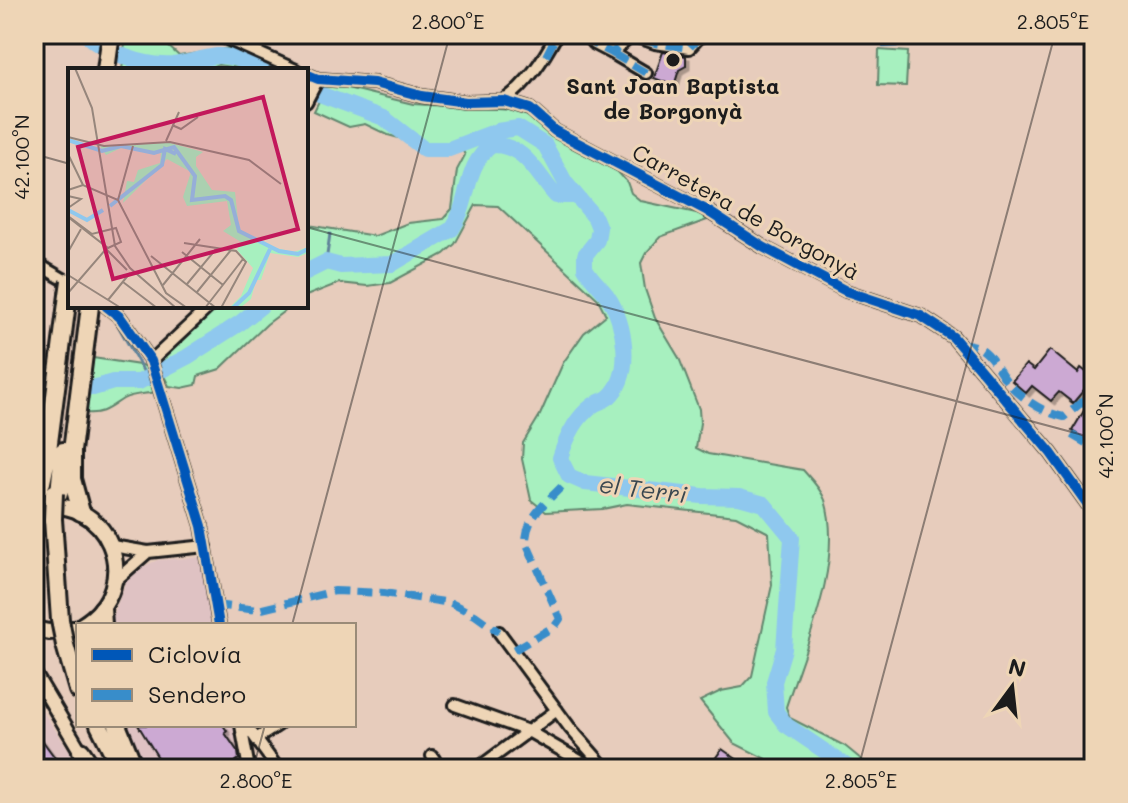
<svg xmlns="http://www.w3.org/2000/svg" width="1128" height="803" font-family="Mali,sans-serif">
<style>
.built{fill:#dfc2c3}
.green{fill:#a7f0bf;stroke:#62866e;stroke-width:2}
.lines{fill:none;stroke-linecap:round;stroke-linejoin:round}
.stream{stroke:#61839a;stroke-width:3}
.river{stroke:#8fc8ee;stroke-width:16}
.building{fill:#cca9d3;stroke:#1c1c1c;stroke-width:2;filter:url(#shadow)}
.minor-casing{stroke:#1c1c1c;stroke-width:16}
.tertiary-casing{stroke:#1c1c1c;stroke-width:18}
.secondary-casing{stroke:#1c1c1c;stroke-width:20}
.trunk-casing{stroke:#1c1c1c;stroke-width:22}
.minor{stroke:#eed5b6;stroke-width:10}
.tertiary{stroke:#eed5b6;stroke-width:12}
.secondary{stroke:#eed5b6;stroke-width:14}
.trunk{stroke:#eed5b6;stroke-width:16}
.trunk-bridge-casing{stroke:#1c1c1c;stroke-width:22;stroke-linecap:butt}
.trunk-bridge{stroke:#eed5b6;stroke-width:16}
.quiet{stroke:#388dca;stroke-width:8;stroke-dasharray:16 8;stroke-linecap:butt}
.cycleway-casing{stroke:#eed5b6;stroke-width:15}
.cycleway{stroke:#0057b8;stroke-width:10}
.ticks{fill:none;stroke:#1c1c1c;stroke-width:2;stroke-opacity:0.45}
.poi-dot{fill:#1c1c1c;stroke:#eed5b6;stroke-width:3}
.labels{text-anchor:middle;stroke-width:6;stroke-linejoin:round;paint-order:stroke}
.poi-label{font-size:22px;font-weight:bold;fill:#1c1c1c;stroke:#eed5b6}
.street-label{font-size:22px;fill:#1c1c1c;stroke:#eed5b6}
.water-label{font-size:24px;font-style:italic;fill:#394750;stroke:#eed5b6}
.inset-river{fill:none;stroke:#8fc8ee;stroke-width:4}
.inset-road{fill:none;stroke:#96867c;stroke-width:2}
.view{fill:#c2185b;fill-opacity:0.15;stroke:#c2185b;stroke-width:4}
.inset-edge{fill:none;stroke:#1c1c1c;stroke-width:4}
.neatline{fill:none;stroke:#1c1c1c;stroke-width:3}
.ticks-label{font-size:20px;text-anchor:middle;fill:#1c1c1c}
</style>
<defs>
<filter id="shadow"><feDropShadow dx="3.5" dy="3.5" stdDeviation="0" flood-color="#0004"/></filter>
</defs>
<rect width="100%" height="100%" fill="#e7ccbc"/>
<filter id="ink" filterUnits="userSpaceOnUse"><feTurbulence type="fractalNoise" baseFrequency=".0125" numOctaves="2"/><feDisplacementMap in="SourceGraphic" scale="16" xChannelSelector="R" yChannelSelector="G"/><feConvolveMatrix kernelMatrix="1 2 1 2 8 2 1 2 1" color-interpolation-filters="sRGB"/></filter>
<g filter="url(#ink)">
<path class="built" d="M207 557 219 625H113L112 619 129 573 158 560Z
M34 699 82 769H34Z
M122 725H241L249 769H142Z"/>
<path class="green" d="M126 34 167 45 179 56 235 47 290 70H250L218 65 206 70H122Z
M879 50 908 52 906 86 878 85Z
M306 78 413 104 514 110 530 117 570 147 617 171 627 182 631 193 641 201 701 214 707 220 660 237 646 253 641 263 645 289 655 318 679 358 699 409 700 423 696 448 708 454 803 470C811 479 821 489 825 500 844 563 805 647 786 707L790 718 845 746 873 769H764L770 761 734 743 700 701 721 691 742 687 752 676 772 585 769 533 736 516 627 504 603 509 546 512 531 500 522 459 523 443 540 415 563 363 584 333 606 315 598 299 498 206 476 205 455 244 444 254 390 283 367 286 339 283 306 296 308 225 375 236 408 223 443 219 452 209 457 170 465 155 462 149H423L406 140 388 135 365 124 349 127 314 111 319 101 306 94Z
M214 306H291L267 324 220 369 198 376 196 385 182 388 169 386 161 370 162 356 205 319Z
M93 358 146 366 156 392C147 394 131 394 123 399 110 407 103 415 86 413Z"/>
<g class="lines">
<path class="stream" d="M365 106 366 112
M326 262 330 234
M34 268 48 276
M101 309 115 320 147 378"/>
<path class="river" d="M86 34C107 53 144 67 173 65 188 63 202 58 217 56 233 55 251 64 265 70
M306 89 384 118 424 149H449L497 131 518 128 545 145 565 182 595 218 599 228 597 240 585 255V268C591 279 601 287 608 297 625 322 634 374 609 397 604 401 597 402 592 406 575 418 566 439 560 458L569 476 585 483 702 496 739 497 764 504 792 538 784 649 774 682 776 712 786 725 851 769
M306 272 326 262 341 266 392 264 452 229C471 201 463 166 492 145 525 144 537 175 556 196H576
M93 388 113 382H139L187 357 240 323 261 306
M34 406 47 397"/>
</g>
<path class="building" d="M663 52 686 56V66L679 70 674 86 654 78Z
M1050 350 1078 373 1081 368 1094 378 1073 403 1059 392 1051 401 1032 386 1026 393 1012 381 1026 364 1034 370Z
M1085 409 1094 415V444L1072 431Z
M138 725H223L227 731 225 733 238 752 239 759 235 762 240 769H165Z
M34 729 61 766 56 769H34Z
M722 749 751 769H715L717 766 712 763Z"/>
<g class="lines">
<defs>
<path id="minor" d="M147 34H184
M216 34 296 70
M586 34 593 43 612 53 632 35 655 43 689 48 702 34
M612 53 646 73
M306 74 318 79 374 83 422 96 466 102 504 101 530 109 555 131 706 210 763 247 846 291 921 316 953 337 1051 453 1094 513
M504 101C528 83 543 60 557 34
M306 102 318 79
M34 262 70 283
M106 306 120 317 151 361 202 526 219 625
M151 361 210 306
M112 546 148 552 206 546
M115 581 148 552
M499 632 570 728 606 769
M455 705 528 731 594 769
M241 725 249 769
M246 725 278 769
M256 739 278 725
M432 756 440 769
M477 769 557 710"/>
<path id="tertiary" d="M34 673 85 759"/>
<path id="secondary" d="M34 509C107 488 148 586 82 625
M34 629 49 632 73 629"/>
<path id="trunk" d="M106 70 111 34
M59 493 63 451
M34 498 42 482 47 458 68 295
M81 512 72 479V451L90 306
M53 519 60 620
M102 609 103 625
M65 645 78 690
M99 725 121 769
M117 725 135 769
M81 751 93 769"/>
</defs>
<use href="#minor" class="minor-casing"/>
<use href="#tertiary" class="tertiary-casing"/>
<use href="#secondary" class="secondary-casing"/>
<use href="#trunk" class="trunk-casing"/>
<use href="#minor" class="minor"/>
<use href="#tertiary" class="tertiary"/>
<use href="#secondary" class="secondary"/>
<use href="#trunk" class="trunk"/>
<defs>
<path id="trunk-bridge" d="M68 295 70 281
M53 519 54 493
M60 620 65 645"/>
</defs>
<use href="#trunk-bridge" class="trunk-bridge-casing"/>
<use href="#trunk-bridge" class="trunk-bridge"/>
<path class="quiet" d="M586 34 593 43 612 53 632 35 655 43 689 48 702 34
M882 44 904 43 906 34
M612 53 646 73
M546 56 557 34
M959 344C990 342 993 366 1010 385 1024 400 1044 413 1064 417L1094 392
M1072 435 1094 448
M214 605 258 610 335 591 384 593 451 603 475 615 499 632
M514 650 555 626 560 619 526 542C526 517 545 504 562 486"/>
<defs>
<path id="cycleway" d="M306 74 318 79 374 83 422 96 466 102 504 101 530 109 555 131 706 210 763 247 846 291 921 316 953 337 1051 453 1094 513
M106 306 120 317 151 361 202 526 219 625"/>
</defs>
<use href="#cycleway" class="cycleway-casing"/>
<use href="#cycleway" class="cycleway"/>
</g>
</g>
<path class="ticks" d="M34 154 70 164M306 227 1094 438M292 625 450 34M253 769 265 725M858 769 1055 34"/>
<circle class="poi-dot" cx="673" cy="60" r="8"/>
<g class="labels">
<g class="poi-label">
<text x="673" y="94">Sant Joan Baptista<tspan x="673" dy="25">de Borgonyà</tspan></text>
</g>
<g class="street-label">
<text transform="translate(746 212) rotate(29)" y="8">Carretera de Borgonyà</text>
</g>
<g class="water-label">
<text transform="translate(643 490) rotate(7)" y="8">el Terri</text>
</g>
</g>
<g transform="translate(68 68)">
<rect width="240" height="240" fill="#e7ccbc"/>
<path d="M99 74 135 84 128 89V98L144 122 167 124 171 162 202 179 226 184 240 179V185L230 189 202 185 193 212H188L183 231 172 240H161L173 228 185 200 169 182 173 174 155 163 163 157 159 133 119 138 115 129 123 104 99 91 55 135 59 113 66 114 70 102 92 95 93 84 55 79 38 87 32 78Z" fill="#a7f0bf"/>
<path class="inset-river" d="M0 72 34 83 53 78 86 85 106 79 127 108 124 132 157 128 163 132 171 163 211 183 230 186 240 181M42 138 94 97 97 81 108 86M0 142 19 152 35 142M165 240 181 225 202 181"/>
<path class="inset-road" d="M7 0 24 40 47 178 62 200 108 240M104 57 113 61 130 49M0 69 36 78 102 74 181 92 213 116M98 73 111 44M0 86 15 117M0 122 15 117 50 132 98 225 119 240M0 128 13 131 0 140M50 132 65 78M0 148 24 166 48 160 53 174 40 180 0 149M116 175 168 183 178 194 153 240M38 181 59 202M0 184 13 161M114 184 155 217M83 188 148 240M0 207 53 240M55 214 89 240M119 216 148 181M95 217 132 171M129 224 163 182M0 225 38 181M40 232 62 205M137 240 175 191"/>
<path class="view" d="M195 29 230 161 45 211 10 79Z"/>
<rect width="240" height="240" class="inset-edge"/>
</g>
<rect width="1128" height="803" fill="none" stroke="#eed5b6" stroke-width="88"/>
<rect x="76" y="623" width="280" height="104" fill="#eed5b6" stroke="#9a8b78" stroke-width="2"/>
<rect x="92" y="649" width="40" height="12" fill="#0057b8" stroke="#9a8b78" stroke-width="2"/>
<text x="148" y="663" font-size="24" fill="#1c1c1c">Ciclovía</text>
<rect x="92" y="689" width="40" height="12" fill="#388dca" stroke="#9a8b78" stroke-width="2"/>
<text x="148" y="703" font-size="24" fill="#1c1c1c">Sendero</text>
<g transform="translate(1012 687) rotate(15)" stroke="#eed5b6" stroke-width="6" paint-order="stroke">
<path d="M0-6L14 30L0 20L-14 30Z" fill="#1c1c1c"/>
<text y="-12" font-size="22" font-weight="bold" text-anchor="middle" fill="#1c1c1c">N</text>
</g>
<rect x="44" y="44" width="1040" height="715" class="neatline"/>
<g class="ticks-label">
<text x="448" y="29">2.800°E</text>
<text x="1053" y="29">2.805°E</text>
<text transform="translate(22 157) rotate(-90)" y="7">42.100°N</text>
<text transform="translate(1106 436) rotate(-90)" y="7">42.100°N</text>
<text x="256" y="788">2.800°E</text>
<text x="861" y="788">2.805°E</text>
</g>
</svg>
